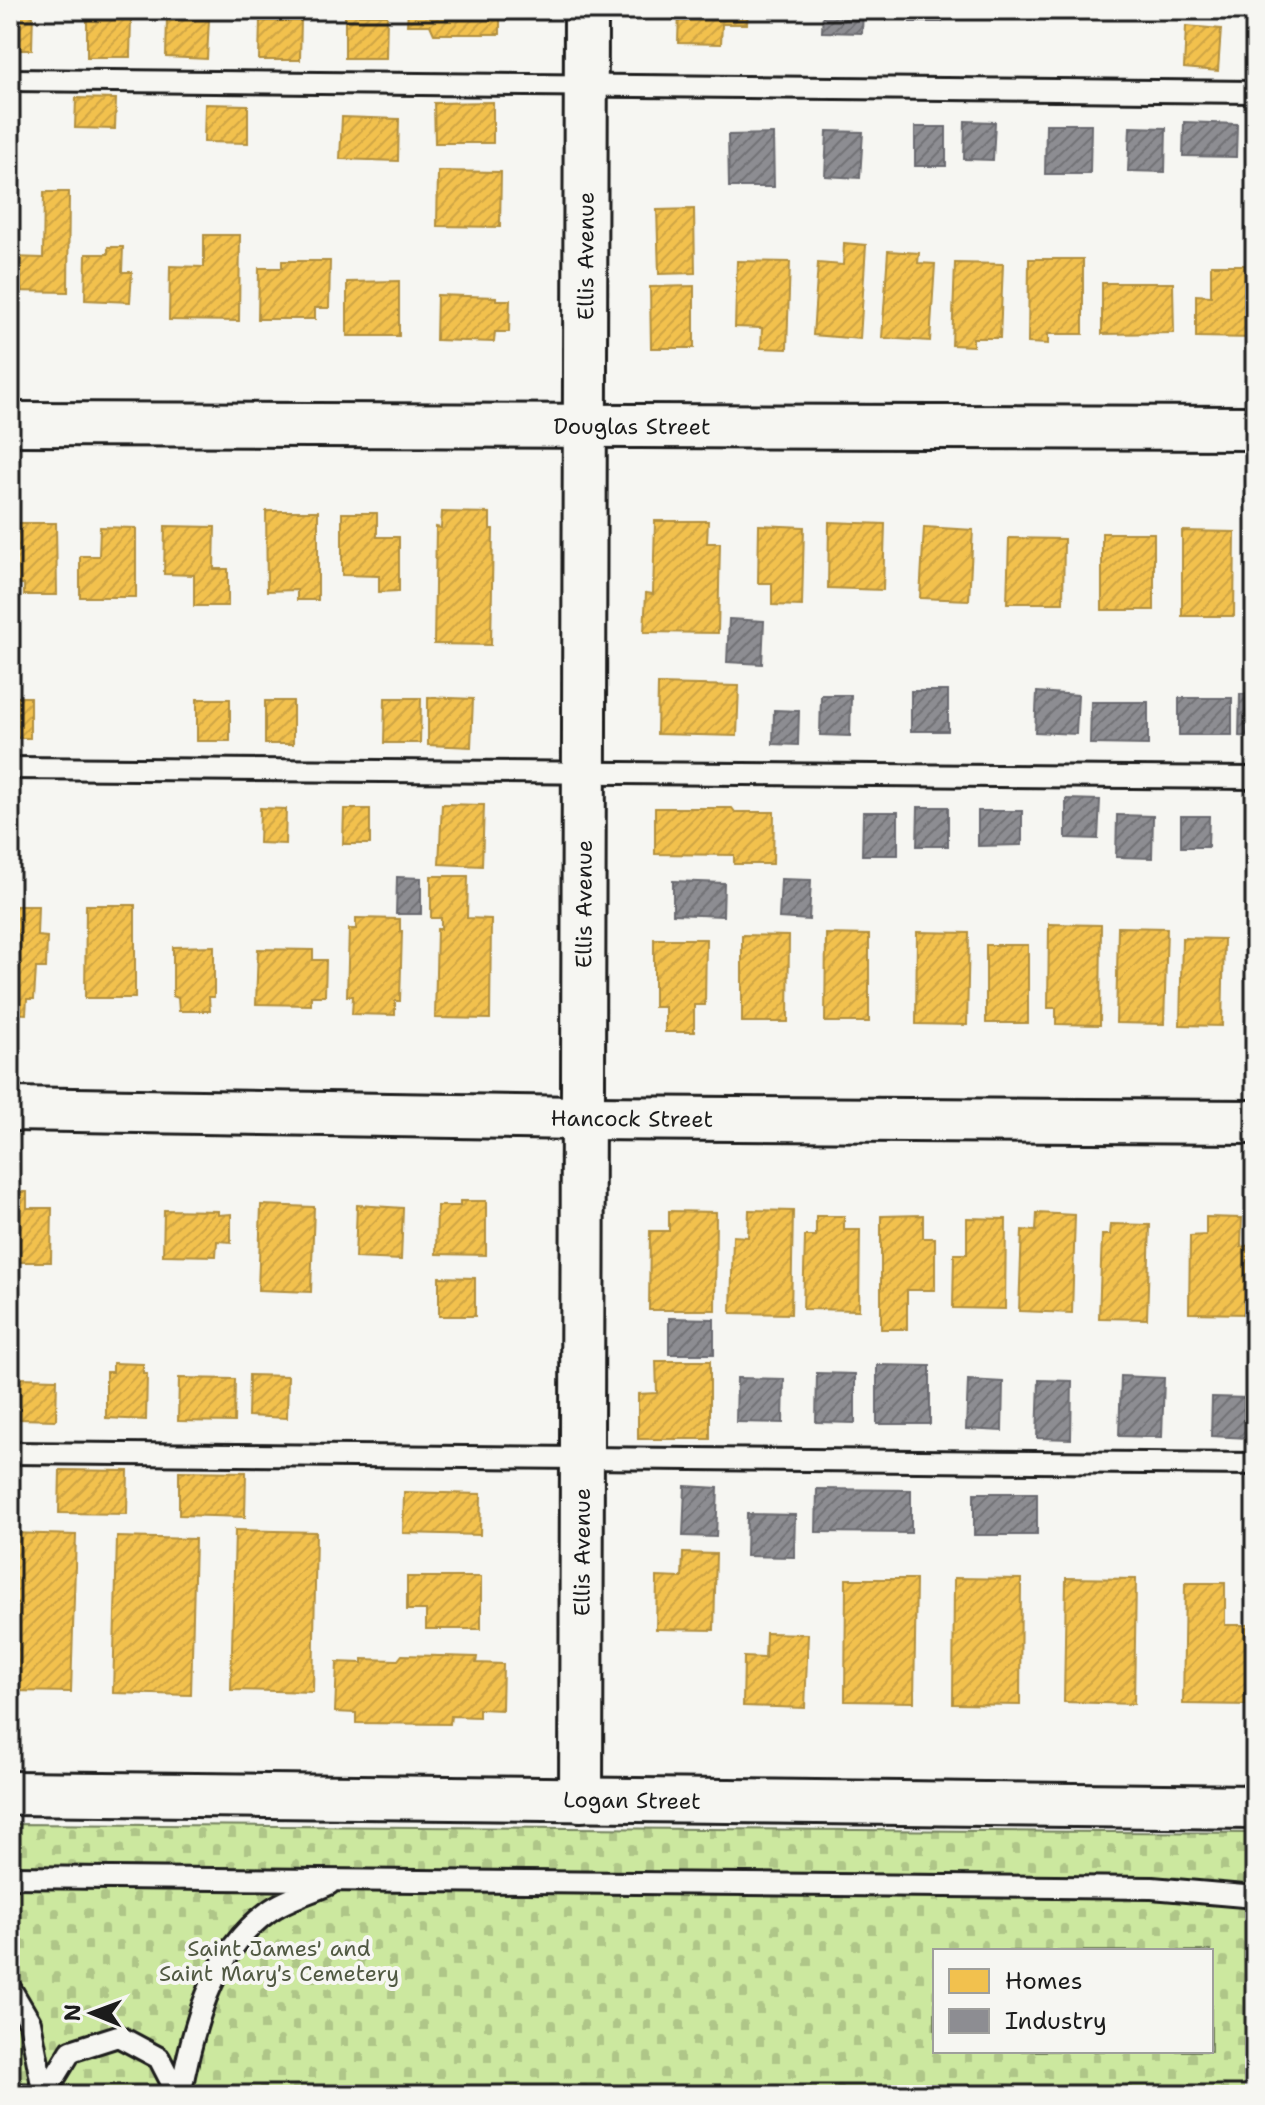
<svg xmlns="http://www.w3.org/2000/svg" width="1265" height="2105" font-family="'Shantell Sans',sans-serif">
<style>
.cemetery{fill:url(#cemetery-stones);stroke:#74825e;stroke-width:2;fill-rule:evenodd}
.homes{fill:url(#homes-hatch);stroke:#b2903f;stroke-width:2}
.industry{fill:url(#industry-hatch);stroke:#6b6b6f;stroke-width:2}
.lines{fill:none;stroke-linecap:round;stroke-linejoin:round}
.service-casing{stroke:#1c1c1c;stroke-width:26}
.minor-casing{stroke:#1c1c1c;stroke-width:48}
.service{stroke:#f6f6f2;stroke-width:20}
.minor{stroke:#f6f6f2;stroke-width:42}
.labels{text-anchor:middle;stroke-width:8;stroke-linejoin:round;paint-order:stroke}
.street-label{font-size:22px;fill:#1c1c1c;stroke:#f6f6f2}
.park-label{font-size:22px;fill:#515943;stroke:#f6f6f2}
</style>
<defs>
<pattern id="cemetery-stones" width="16" height="16" patternUnits="userSpaceOnUse" patternTransform="scale(2)"><rect width="16" height="16" fill="#cce89f"/><path d="M2 7V4a2 2 0 0 1 4 0v3zM10 15v-3a2 2 0 0 1 4 0v3z" fill="#afc688"/></pattern>
<pattern id="homes-hatch" width="6" height="6" patternUnits="userSpaceOnUse" patternTransform="scale(2)"><rect width="6" height="6" fill="#f2c14e"/><path d="M-1 1l2-2M0 6l6-6M5 7l2-2" fill="none" stroke="#cfa544"/></pattern>
<pattern id="industry-hatch" width="6" height="6" patternUnits="userSpaceOnUse" patternTransform="scale(2)"><rect width="6" height="6" fill="#8d8d92"/><path d="M-1 1l2-2M0 6l6-6M5 7l2-2" fill="none" stroke="#727276"/></pattern>
</defs>
<rect width="100%" height="100%" fill="#f6f6f2"/>
<filter id="ink" filterUnits="userSpaceOnUse"><feTurbulence type="fractalNoise" baseFrequency=".0125" numOctaves="2"/><feDisplacementMap in="SourceGraphic" scale="16" xChannelSelector="R" yChannelSelector="G"/><feConvolveMatrix kernelMatrix="1 2 1 2 8 2 1 2 1" color-interpolation-filters="sRGB"/></filter>
<g filter="url(#ink)">
<path class="cemetery" d="M10 1824 1255 1833V2095H10ZM935 1951H1211V2051H935Z"/>
<path class="homes" d="M10 10H33L32 50H10Z
M408 10H500V34H434L430 25H407Z
M679 10H748L747 24H722L721 44 678 43Z
M345 15H387L386 58H345Z
M167 17 209 19 207 59 166 57Z
M87 18 131 19 130 57H87Z
M260 19 301 20 300 60H259Z
M1186 26 1221 29 1218 71 1184 68Z
M76 98 116 99 115 129 75 128Z
M493 102V143H435L434 103Z
M205 104 248 105V143L204 142Z
M342 117 399 119 398 161 340 159Z
M438 171 501 172 500 227 437 226Z
M44 192H69L68 292 12 291 13 257 43 258Z
M694 209 695 273 659 274 657 210Z
M204 235H240L239 321 169 320 170 266 204 267Z
M844 243 866 245 860 339 813 335 818 263 843 265Z
M108 247H123L122 272H132L130 302 85 300 86 254H108Z
M888 251 919 253 918 263 935 264 930 341 882 338Z
M1029 259H1083V334H1048V344L1028 343Z
M282 261H330L329 308H315V319H258L259 268H282Z
M737 261 790 262 787 349 761 348 762 328 735 327Z
M955 263 1003 264 1000 338H973V346L952 345Z
M1211 265H1255V338L1196 337V295L1211 296Z
M399 281V336H347V282Z
M1102 283H1173L1174 333 1102 334Z
M694 286V348H651L650 287Z
M437 295 496 297V300H510L509 332H495L494 342 436 340Z
M266 511H318V600H297V590L267 591Z
M442 512 490 513V529H493L491 645 434 644 436 527 441 528Z
M342 513H377V537H399V591L379 592V576L342 575Z
M655 521H708L707 543H720L718 633 644 632 646 593 653 594Z
M829 522 885 524 883 590 828 588Z
M10 523H56L57 595H24V584H10Z
M759 525 804 527 802 606 772 605V583H758Z
M165 526 215 527 214 569H228V606H194V575L164 574Z
M100 527 136 528V597H80V556H99Z
M924 527 973 530 969 600 920 598Z
M1182 531 1235 532 1234 616H1182Z
M1102 533H1154V610H1102Z
M1009 538 1064 539 1063 603H1007Z
M658 684 739 686 737 736 657 734Z
M10 697H30V738H10Z
M428 697 473 699 471 747 428 745Z
M385 698H421L420 743H384Z
M197 699H230V741H197Z
M265 701H293V744H265Z
M442 804 484 805 482 866 439 864Z
M260 808 286 809 285 844 259 843Z
M655 808H732L735 812H774L773 864H734V855L655 854Z
M344 809H370V844H343Z
M431 876H468L467 918 491 919 490 1019 435 1018 437 929H441V918H431Z
M86 905H135V998H85Z
M10 906H38L37 936 47 937 46 968H36L34 999H27L26 1014 10 1013Z
M356 918 400 919V931H402L400 1001H395V1015L352 1014 353 996H347L349 929H356Z
M1049 924 1101 925 1100 1025 1056 1024V1008H1048Z
M1118 927 1167 928 1164 1024 1116 1023Z
M917 932 969 933 967 1025 916 1024Z
M826 934 869 935V1022H825Z
M742 935 789 936 788 1022H742Z
M1182 938 1224 939 1222 1026 1180 1025Z
M654 939H706L705 1005H694V1032H665V1007H654Z
M986 945H1028V1023H986Z
M214 946V997H209L210 1011H179L178 998 173 996V947Z
M258 949 313 950V960H326L325 996H311V1005L256 1004Z
M10 1192H27V1208H52L51 1262H10Z
M460 1201H486V1255L436 1254 437 1206H460Z
M261 1205 314 1207 311 1292 258 1290Z
M357 1205 403 1208 401 1260 355 1258Z
M164 1210 218 1211V1215L231 1214V1242L217 1241 216 1256 163 1255Z
M749 1210 793 1211 791 1314 731 1313 733 1236 748 1237Z
M669 1211 716 1212 715 1310H649L650 1231H669Z
M1037 1213 1075 1215 1072 1313 1019 1311 1022 1230 1036 1231Z
M923 1215V1238H935V1290H907V1329H881V1216Z
M816 1216H844V1230H860L859 1310 803 1309 805 1236H816Z
M1206 1217 1242 1218 1241 1247 1250 1245 1248 1314 1189 1313 1190 1236 1206 1235Z
M967 1218 1006 1219 1005 1309 953 1308 954 1254H967Z
M1111 1224 1150 1225 1147 1319 1099 1318 1102 1235H1110Z
M439 1277 475 1278V1316H439Z
M656 1361H710V1439H638V1394L657 1393Z
M113 1363 143 1364V1374H147L146 1420 106 1418V1372H113Z
M249 1375 288 1376 287 1418 248 1416Z
M19 1378 57 1379 56 1420 18 1419Z
M179 1378 235 1379 234 1422 178 1421Z
M60 1470 128 1471 127 1514 59 1513Z
M179 1471 246 1472 245 1517 179 1515Z
M404 1492 481 1494 480 1535 403 1533Z
M235 1530 316 1532 313 1692 231 1690Z
M10 1533 76 1535 71 1692 10 1691Z
M117 1537 195 1539 191 1695 113 1693Z
M683 1553 716 1554 714 1630 656 1629 657 1577 682 1578Z
M407 1577H481V1629H426V1610H407Z
M954 1578 1021 1579 1020 1705 953 1704Z
M1066 1578 1136 1579 1134 1704 1064 1702Z
M846 1579H916L914 1702 845 1701Z
M1185 1583H1225V1625H1251V1705L1183 1704Z
M766 1633 808 1634 805 1708 743 1706 744 1657 765 1658Z
M402 1655 477 1657 476 1663 503 1664 502 1710 479 1709V1717L451 1716 450 1724 356 1723V1713L335 1712 337 1662 362 1663V1659L398 1660Z"/>
<path class="industry" d="M823 10H863L862 33 822 32Z
M910 10H942V22H910Z
M965 121 995 122 993 160 964 159Z
M1184 122 1237 124 1236 157 1183 156Z
M1046 124H1091L1090 174H1045Z
M915 127H946V166H915Z
M1130 127 1166 128 1165 172 1128 171Z
M827 131 863 132 860 178 825 176Z
M773 134 774 187H729L728 135Z
M729 619 764 621 762 664 727 662Z
M911 691H948V731H911Z
M1037 692 1078 695 1076 734 1035 732Z
M1240 694H1255V737L1239 736Z
M821 695H851L850 736 820 735Z
M1179 698H1232V735H1179Z
M1091 702H1148V745L1090 744Z
M774 710 799 711 798 745 773 744Z
M1066 799 1100 800 1098 839 1066 838Z
M918 807H948V846H917Z
M978 811H1022V845L978 846Z
M863 812H898V855H862Z
M1117 815 1153 816 1152 858 1116 857Z
M1181 816H1209L1208 847H1181Z
M1248 816H1255V865H1247Z
M397 877 421 878V914H396Z
M781 879 811 880 809 920 779 918Z
M673 881 724 883 723 916 673 914Z
M669 1318 714 1319V1354H669Z
M877 1365 930 1366V1424H877Z
M817 1373 855 1374V1423L816 1422Z
M1121 1376 1164 1378 1162 1437 1119 1436Z
M737 1378 784 1379 783 1423 736 1422Z
M968 1380 1003 1382 1002 1431 966 1429Z
M1039 1380 1072 1381 1071 1439 1037 1438Z
M1212 1397 1250 1398 1248 1438 1211 1436Z
M685 1486 718 1488 716 1537 683 1536Z
M817 1489 911 1490V1533L816 1532Z
M974 1493H1037V1535H974Z
M747 1514 795 1515 794 1557 746 1556Z"/>
<g class="lines">
<defs>
<path id="service" d="M10 80 1255 92
M10 768 1255 778
M10 1453 1255 1464
M10 1877 1152 1888 1255 1897
M10 1988 30 2022 44 2095
M10 2094 44 2095 71 2051 118 2036 159 2058 178 2095
M180 2095C193 2029 210 1954 268 1912 285 1899 310 1893 329 1884"/>
<g id="minor">
<path id="s1" d="M10 424 1255 428"/>
<path id="s2" d="M10 1109 583 1118 1255 1122"/>
<path id="s3" d="M10 1793 1255 1807"/>
<path id="s4" d="M581 1800 586 10"/>
</g>
</defs>
<use href="#service" class="service-casing"/>
<use href="#minor" class="minor-casing"/>
<use href="#service" class="service"/>
<use href="#minor" class="minor"/>
</g>
</g>
<g class="labels">
<g class="street-label">
<text dy="8" stroke="none"><textPath href="#s4" startOffset="1544">Ellis Avenue</textPath></text>
<text dy="8" stroke="none"><textPath href="#s1" startOffset="622">Douglas Street</textPath></text>
<text dy="8" stroke="none"><textPath href="#s4" startOffset="896">Ellis Avenue</textPath></text>
<text dy="8" stroke="none"><textPath href="#s2" startOffset="622">Hancock Street</textPath></text>
<text dy="8" stroke="none"><textPath href="#s4" startOffset="248">Ellis Avenue</textPath></text>
<text dy="8" stroke="none"><textPath href="#s3" startOffset="622">Logan Street</textPath></text>
</g>
<g class="park-label">
<text x="279" y="1956">Saint James' and<tspan x="279" dy="25">Saint Mary's Cemetery</tspan></text>
</g>
</g>
<rect width="1265" height="2105" fill="none" stroke="#f6f6f2" stroke-width="40"/>
<rect x="20" y="20" width="1225" height="2065" fill="none" stroke="#1c1c1c" stroke-width="3" filter="url(#ink)"/>
<rect x="933" y="1949" width="280" height="104" fill="#f6f6f2" stroke="#9f9f9c" stroke-width="2"/>
<rect x="949" y="1969" width="40" height="24" fill="#f2c14e" stroke="#9f9f9c" stroke-width="2"/>
<text x="1005" y="1989" font-size="24" fill="#1c1c1c">Homes</text>
<rect x="949" y="2009" width="40" height="24" fill="#8d8d92" stroke="#9f9f9c" stroke-width="2"/>
<text x="1005" y="2029" font-size="24" fill="#1c1c1c">Industry</text>
<g transform="translate(92 2013) rotate(271)" stroke="#f6f6f2" stroke-width="6" paint-order="stroke">
<path d="M0-6L14 30L0 20L-14 30Z" fill="#1c1c1c"/>
<text y="-12" font-size="22" font-weight="bold" text-anchor="middle" fill="#1c1c1c">N</text>
</g>
</svg>
